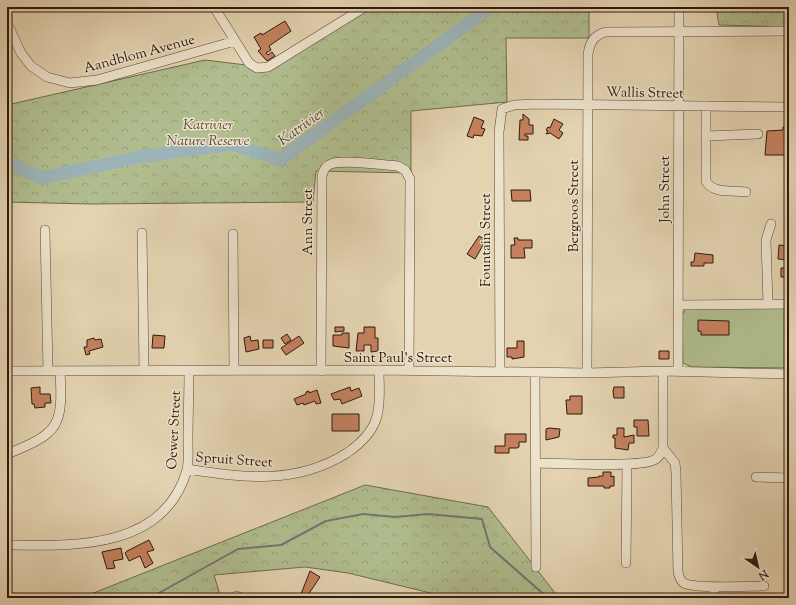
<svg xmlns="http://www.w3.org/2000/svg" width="796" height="605" font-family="'Sorts Mill Goudy',serif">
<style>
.grass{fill:#b0bd8e;stroke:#6f6b4e}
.forest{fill:url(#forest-crowns);stroke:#6f6b4e}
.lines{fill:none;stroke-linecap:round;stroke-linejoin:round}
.stream{stroke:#707674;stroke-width:2}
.river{stroke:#9cb4b8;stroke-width:13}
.building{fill:#c5815f;stroke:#2e190d}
.minor-casing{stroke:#5c4836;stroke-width:10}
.minor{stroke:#ede2cc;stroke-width:9}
.labels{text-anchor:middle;stroke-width:3;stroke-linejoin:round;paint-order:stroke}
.street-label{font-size:14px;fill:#2e190d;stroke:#ede2cc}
.park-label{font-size:14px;font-style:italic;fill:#554a34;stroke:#ede2cc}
.water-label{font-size:15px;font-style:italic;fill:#4f4840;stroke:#ede2cc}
</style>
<defs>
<pattern id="forest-crowns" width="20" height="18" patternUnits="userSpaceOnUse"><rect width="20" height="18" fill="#b0bd8e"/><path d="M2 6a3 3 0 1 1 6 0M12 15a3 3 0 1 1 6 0" fill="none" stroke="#98a279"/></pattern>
</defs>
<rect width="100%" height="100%" fill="#e4d3b1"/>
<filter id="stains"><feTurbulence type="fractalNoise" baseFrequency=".005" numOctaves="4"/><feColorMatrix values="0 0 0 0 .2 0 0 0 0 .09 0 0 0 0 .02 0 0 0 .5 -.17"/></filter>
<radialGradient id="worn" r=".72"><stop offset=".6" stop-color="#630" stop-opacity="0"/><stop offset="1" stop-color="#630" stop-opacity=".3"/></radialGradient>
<path class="grass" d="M789 307V368L692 367 683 363 682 315 686 308Z"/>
<path class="forest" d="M373 7H589V38H506L507 102 411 111V173L316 171 313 202 90 204 7 202V105L205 60 271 68Z
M716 7H789V27L719 25Z
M365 485 488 507 559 598H451L348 573 305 567 214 575 221 598H7V593L86 596Z"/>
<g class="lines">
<path class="stream" d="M150 598 238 549 281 545 326 521 363 514 395 517 428 514 482 519 490 547 548 598"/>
<path class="river" d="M7 162 42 178 139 157 232 144 280 160 491 7"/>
</g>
<path class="building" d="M285 21 291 31 269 46 271 50 266 53 268 55 272 52 275 56 267 61 258 51 261 49 254 37 261 33 262 35Z
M523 114 529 119V125H533V134H525V136H528V140H519L520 120H523Z
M474 117 484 121 481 128 485 129 482 136 474 135 473 138 467 136Z
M554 119 563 124 559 130 563 133 559 139 550 133 546 134 548 131 546 130 548 127 550 128Z
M783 127H789V167H787L786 155H765L767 131 783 130Z
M511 190H530L531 201H512Z
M479 236 486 240 475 259 467 254Z
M514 238H518V240H532V248H524L525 258H511V245H515Z
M779 245 789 246V277H781V268H787V260L778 259Z
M695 253 713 255V263H704V266H691V262H694Z
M698 320 729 321V335H701V331H698Z
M335 327H344V331L335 332Z
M364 327H375V338H378V351L371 352V345H364V351H356L358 333H364Z
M342 333H349V348L333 346V335H342Z
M287 334 291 340 285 344 281 338Z
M153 335 165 336 164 348H152Z
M250 336 251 341 258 340 259 349 246 352 244 338Z
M299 336 304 343 286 355 281 348Z
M94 338 95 340 101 339 103 347 89 351 90 354 86 355 84 347H87V340Z
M263 340H273V348H263Z
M517 341H524V357L512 359V357H507V348H517Z
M659 351H669V359H659Z
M40 387V394H50L51 403H45V407L35 408 34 404H32L31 388Z
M350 387 351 391 359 388 362 396 342 404 340 399 334 400 331 394Z
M614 387H624V398H614L613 391Z
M317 390 321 403 316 404 315 401 304 405 303 403 297 405 294 399 306 394V392L309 391V393Z
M570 396H582V414H567L566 400H570Z
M332 414H359V431H332Z
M634 420H648L649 436H637V427H634Z
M549 428 560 429 559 437 546 440V429Z
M617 428H624V437L634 435V443H629L628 450 615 448V438H613V435H617Z
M505 434H526V442H519V447L517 448H509V453H495V446H505Z
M603 472H611V477L614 476V486H610V488H604V486H588V478L599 477V476H603Z
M149 540 154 550 147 552 153 563 145 568 140 556 129 561 125 553 127 551Z
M121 548 123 559 113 561 115 568 107 569 102 552Z
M310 571 320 577 308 595 301 594Z"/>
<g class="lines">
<defs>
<path id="minor" d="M214 7 249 63 257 68 268 67 365 7
M7 23 21 53 31 66 47 77 70 83 97 80 235 41
M706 106V181C712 194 734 190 746 192
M706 136 758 134
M45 230 48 371
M142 233 144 370
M233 234 234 371
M768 304 766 240 771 224
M678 305 789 304
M7 371 379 370 587 373 663 371 789 374
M321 371 322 176C323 171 325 166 331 164 343 159 383 165 398 166L405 170 410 179 409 371
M500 371 499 132 502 109 514 105 536 104 789 107
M678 371 679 7
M535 372 536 567
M587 373 588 54C590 42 594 35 606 32L789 31
M663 448 675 463 676 472 678 572C679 576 680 581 684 583 693 589 750 586 764 586
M7 454C60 433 63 426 60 371
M535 463C557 463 639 468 654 460 659 458 661 453 663 448V371
M187 469C244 478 296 485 347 453 360 444 373 432 377 416 381 402 379 385 379 370
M756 477 789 478
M7 545C74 546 164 550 187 470 189 461 188 450 188 440 188 417 189 394 189 370
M626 563 627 464
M234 598 236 596 241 598
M714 598V587"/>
</defs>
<use href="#minor" class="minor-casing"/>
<use href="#minor" class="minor"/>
</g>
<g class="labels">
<g class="street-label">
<text transform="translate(139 53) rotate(-15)" y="5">Aandblom Avenue</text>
<text transform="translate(645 92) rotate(1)" y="5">Wallis Street</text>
<text transform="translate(664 189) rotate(-90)" y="5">John Street</text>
<text transform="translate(573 206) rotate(-90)" y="5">Bergroos Street</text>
<text transform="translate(307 222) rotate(-90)" y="5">Ann Street</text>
<text transform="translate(485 240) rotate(-90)" y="5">Fountain Street</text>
<text x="398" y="362">Saint Paul's Street</text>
<text transform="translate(173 430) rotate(-87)" y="5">Oewer Street</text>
<text transform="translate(234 459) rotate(4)" y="5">Spruit Street</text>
</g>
<g class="park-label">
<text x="208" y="129">Katrivier<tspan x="208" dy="16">Nature Reserve</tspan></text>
</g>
<g class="water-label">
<text transform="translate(301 126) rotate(-36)" y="5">Katrivier</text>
</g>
</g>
<rect width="796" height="605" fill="none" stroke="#e4d3b1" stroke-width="24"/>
<rect x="8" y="8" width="780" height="589" fill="none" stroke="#2e190d" stroke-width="2"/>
<rect x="12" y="12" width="772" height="581" fill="none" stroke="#2e190d"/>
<g transform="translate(758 567) rotate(146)" stroke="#ede2cc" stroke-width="3" paint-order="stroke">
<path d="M0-3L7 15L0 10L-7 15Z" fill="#2e190d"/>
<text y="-6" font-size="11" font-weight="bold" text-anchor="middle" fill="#2e190d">N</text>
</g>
<rect width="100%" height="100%" filter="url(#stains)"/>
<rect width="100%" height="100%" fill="url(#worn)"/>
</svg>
